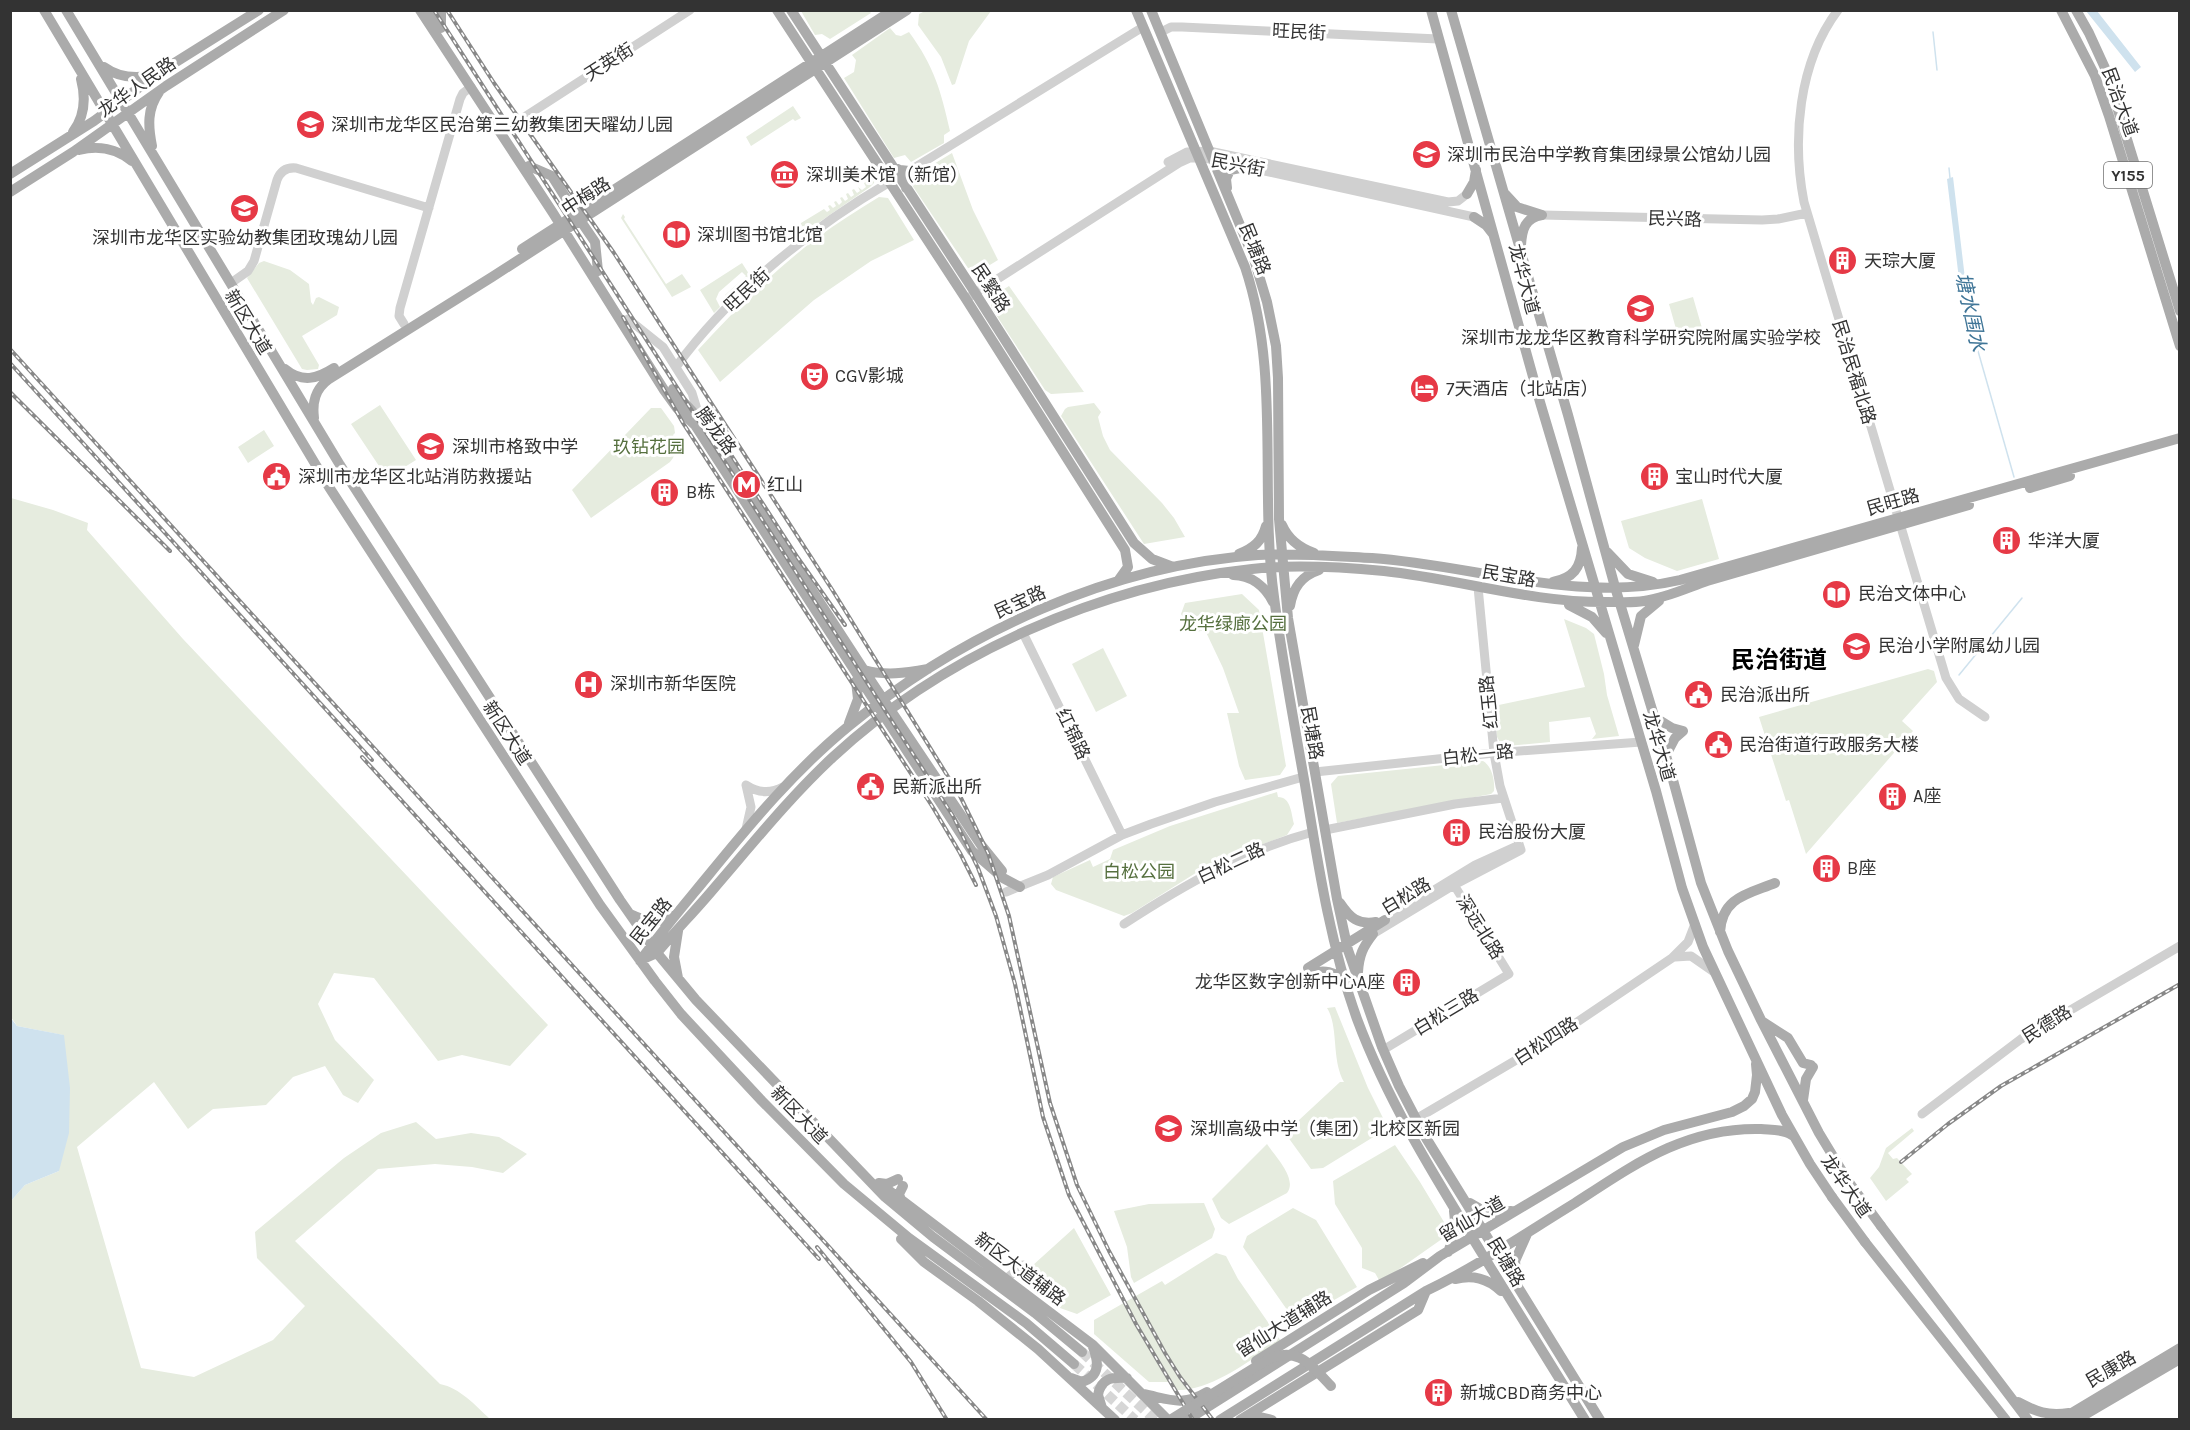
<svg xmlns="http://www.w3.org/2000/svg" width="2190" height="1430" font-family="Karla,'Noto Sans SC',sans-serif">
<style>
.green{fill:#e6ecdf}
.water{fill:#cfe2ee}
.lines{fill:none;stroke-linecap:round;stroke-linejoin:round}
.stream{stroke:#cfe2ee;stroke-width:1.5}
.major-tunnel{stroke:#d6d6d6;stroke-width:10;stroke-dasharray:10 5;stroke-linecap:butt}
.minor{stroke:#d0d0d0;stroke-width:9}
.major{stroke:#ababab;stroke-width:10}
.rail-casing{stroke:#888;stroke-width:4}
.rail{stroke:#fff;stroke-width:1.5;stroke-dasharray:4.5;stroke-linecap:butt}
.major-bridge{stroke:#ababab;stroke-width:10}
.labels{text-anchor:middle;stroke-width:6;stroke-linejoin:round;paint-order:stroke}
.shield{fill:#fff;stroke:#707070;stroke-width:1.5}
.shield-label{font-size:16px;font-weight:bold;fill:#333}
.street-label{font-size:18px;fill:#333;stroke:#fff}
.poi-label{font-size:18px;fill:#333;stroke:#fff;text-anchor:start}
.park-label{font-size:18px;fill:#56703f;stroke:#fff}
.water-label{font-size:20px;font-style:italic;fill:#3f7597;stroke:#fff}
.district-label{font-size:24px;font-weight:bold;fill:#000;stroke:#fff}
</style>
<rect width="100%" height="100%" fill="#fff"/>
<path class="green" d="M869 11 871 13 830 39 822 34 815 35 801 11Z
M925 11H991L969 41 955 84 952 85 941 57 918 25 919 14Z
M890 28 896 35 901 36 909 32C934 66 941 91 950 131L944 135V143L911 162 905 155 894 158 844 78 854 72 856 60 852 55Z
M793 106 801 118 795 121 793 119 751 146 746 137Z
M952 153 973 210 998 260 980 271 968 268 912 185 914 176Z
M875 176 874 183 870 187 805 232 800 229 801 223 824 209 827 212 830 210 828 206 830 205 833 208 836 206 834 202 836 201 839 205 842 202 840 198 842 197 845 201 848 199 846 194 848 193 851 197 854 195 852 190 854 189 857 193 860 191 858 187 862 190 866 187 864 183Z
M879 197 888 198 914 240 871 261 814 300 720 382 698 350C735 310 773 271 817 238 837 223 858 210 879 197Z
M623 214 625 217 624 219 666 284 682 274 691 287 672 297 621 218Z
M264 261 290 270 309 284 311 302 313 305 316 298 319 297 339 307 337 315 302 336 319 365 318 369 307 370 302 369 247 278 259 263Z
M742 263 751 277H748L728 295 730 297 725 301V295L746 276 742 272 719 292 716 299 720 307 714 313 700 290Z
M1009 286 1084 392 1051 394 1045 390 991 307V297Z
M1693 297 1704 335 1680 343 1669 304Z
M1094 403 1101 412 1098 417 1103 436 1110 450 1162 503 1174 518 1185 537 1144 544 1061 416 1065 409 1068 407Z
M380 405 416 460 387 478 351 424Z
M651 408H661L674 426 675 433 673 435C678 445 677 454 670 462L591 518 572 490Z
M264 430 274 446 248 463 238 447Z
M11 498 53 510 88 523 87 530 183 639 548 1025 510 1066 462 1055 438 1061 374 978 334 973 318 1004 335 1040 374 1080 358 1103 343 1095 325 1066 293 1077 266 1105 213 1109 188 1129 154 1082 77 1147 141 1368 194 1377 273 1340 305 1306 257 1258 255 1232 344 1158 381 1133 416 1122 436 1139 471 1133 499 1137 527 1154 503 1173 472 1167 435 1164 378 1169 295 1241 440 1384C460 1388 475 1405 490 1419H11V1201L25 1185 59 1171 63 1035 17 1026 11 1017Z
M1702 499 1719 559 1677 571 1645 558 1629 548 1621 521Z
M1242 594 1259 610 1286 766 1280 775 1245 780 1239 766 1227 713H1239L1223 668 1205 630 1192 633 1181 614 1185 603Z
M1564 619 1586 628 1594 634 1604 674 1607 695 1619 736 1592 739 1596 734 1590 717 1549 722 1550 742 1507 746 1501 744 1497 737 1494 706 1585 687Z
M1103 648 1127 696 1096 712 1072 664Z
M1928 669 1934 671 1937 682 1902 721 1913 731 1806 854 1789 800 1786 801 1759 717Z
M1483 761C1492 766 1495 781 1494 791L1491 794 1337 823 1331 784 1338 776Z
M1277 792 1278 797C1291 797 1291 813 1294 824L1287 835 1210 864 1132 913 1124 916 1056 890 1051 884 1053 877 1090 860 1093 867 1110 859 1113 850 1170 826Z
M1335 1007 1368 1088 1388 1128 1323 1168 1311 1169 1285 1133 1340 1082H1344C1331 1059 1339 1027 1327 1008Z
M1912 1128 1914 1131 1888 1153 1893 1159 1897 1158 1912 1174 1906 1179 1909 1182 1886 1201 1870 1178 1879 1167 1886 1148Z
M1267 1144C1275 1156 1298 1179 1287 1193L1229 1224 1221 1218 1212 1199Z
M1395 1145 1420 1182 1450 1232 1449 1234 1395 1272 1379 1280 1375 1273 1362 1268V1248L1335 1204 1333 1181Z
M1204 1203 1215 1229 1212 1238 1134 1283 1131 1277 1127 1247 1114 1211 1149 1204Z
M1293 1208 1316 1220 1357 1287 1299 1320 1290 1314 1243 1247 1247 1236Z
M1074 1228 1111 1295 1077 1314 1060 1308 1025 1280 1032 1266Z
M1216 1253 1226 1256 1238 1279 1281 1341C1248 1360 1212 1392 1173 1390V1382H1149L1094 1334V1320L1162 1281 1165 1285Z"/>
<path class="water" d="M2086 11H2097L2141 67 2135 72Z
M1953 177 1968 304 1981 350 1975 351 1961 296 1947 179Z
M10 1017 17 1026 64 1035 70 1088 69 1133 59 1171 25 1185 11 1201Z"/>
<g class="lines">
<path class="stream" d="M1933 32 1937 70
M1949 168 1950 178
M1978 351 2014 477
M1959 675 2022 598"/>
<path class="major-tunnel" d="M1082 1352 1155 1420
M1074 1364 1135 1420"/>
<path class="minor" d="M1838 10C1798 63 1792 140 1804 202L1946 678 1959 699 1985 717
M1161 32 1171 27H1182L1438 39
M506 129 690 10
M1168 162 1187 152 1209 151 1448 202 1458 201 1467 194
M909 171 1143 27
M1542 215 1762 220 1778 219 1807 213
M231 283 248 271 254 261 277 180C280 172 286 167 296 168L429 208
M971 296 1179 163 1190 158H1205L1474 217
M628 319 663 347 692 393 700 419
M404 324 399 316 400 308 460 99 463 93 471 87
M676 367C729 294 811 228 888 183
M1023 633 1122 835
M1315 772 1494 753 1641 742
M746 785C758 793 770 794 783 787
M746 829 751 807 746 785
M1325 830 1455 804 1503 798
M1006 892 1048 875 1122 835 1151 824 1215 802 1303 777
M1385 920 1475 865 1519 845
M1124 924C1184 885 1243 851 1313 832
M1373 934 1454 885 1521 850 1500 786 1494 753 1478 587
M1675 957 1691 956 1714 972
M1383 1050 1509 974 1451 880
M1922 1114 2021 1039 2180 946
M1416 1119 1552 1039 1672 958 1688 942 1695 924
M1007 1278 1023 1265"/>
<path class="major" d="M44 10 329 487 600 905 655 981 681 1014 762 1101 844 1184 909 1238 1026 1323 1074 1364
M66 10 340 465 620 900 657 953 696 1000 885 1197 933 1237 1035 1313 1082 1352
M420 10 553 213 664 390 677 408 695 425 972 851 1003 878 1020 887
M429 10 439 26
M777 10 966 299 1125 550 1128 567 1118 581
M791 10 972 288 1134 543 1152 559 1173 567
M1136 10 1245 267C1281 374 1259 487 1274 597 1282 660 1294 722 1305 785 1318 864 1330 944 1357 1019 1388 1102 1435 1177 1481 1252 1516 1308 1550 1364 1585 1420
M1151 10 1254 259 1267 302 1276 346 1278 378 1279 519 1288 618 1337 899 1348 950 1382 1047 1399 1086 1426 1138 1600 1420
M1431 10 1540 402 1656 791 1682 888 1703 947 1782 1115 1810 1164 1832 1197
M1451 10 1568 415 1615 587 1670 769 1701 883 1728 951 1761 1020 1819 1133 1848 1181
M2061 10 2095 76 2109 116 2180 346
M2076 10 2089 33 2105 68 2180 311
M441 28V10
M104 67C119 78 136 79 154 75
M73 132C85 116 86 98 81 79
M152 146C148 126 147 109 159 92
M79 150C98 145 117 149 132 161
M529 166 552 176 576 214
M891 166 900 170 909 171 905 179 906 188
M10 174 94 121 160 72 259 10
M1227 188 1226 179 1230 170 1250 166
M10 192 73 152 166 86 284 10
M1467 194 1474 182 1476 170
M1505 194 1517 207 1542 215
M1474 217 1486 225 1493 234
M580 220 595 242 598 271
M1521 245C1522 229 1525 218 1542 215
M522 249 893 10
M285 369C302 383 317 379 334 368
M673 389C683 404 697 414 707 429L873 684 981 845 1002 871
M314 418C312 402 315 389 329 379L492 277 907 10
M2030 488 2070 476
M1282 525C1288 539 1300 548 1314 553
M1607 552 1628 574 1653 582
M1239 554C1254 548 1262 541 1266 526
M1233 575C1251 575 1265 586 1273 602
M1553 582C1573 578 1581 568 1582 548
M1569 605 1592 617 1606 633
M1290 606C1293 588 1301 576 1319 570
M1634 645 1641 616 1659 601
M864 670C886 676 905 673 928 669
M1654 717 1672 728 1683 731
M849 723 858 699 856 681
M1666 755 1675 738 1683 731
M1340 903C1350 918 1358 925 1376 922
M630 914C645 921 658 925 672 916
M678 931 674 957 678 978
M1720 932C1722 897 1748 894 1775 883
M641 960 657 953C676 930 697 909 716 886 754 842 790 797 833 757 944 654 1101 585 1252 569 1295 564 1341 567 1384 571 1459 579 1532 603 1608 602 1620 602 1633 603 1644 601 1666 598 1687 588 1707 581L1969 505
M640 961C661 932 684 905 707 877 751 823 796 769 850 725 964 632 1111 565 1258 555 1296 553 1334 556 1372 558 1474 565 1577 604 1680 580L2180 438
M1308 968 1385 920
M1358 972C1359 955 1363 947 1373 934
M1310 974C1323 969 1336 971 1344 983
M1763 1022 1788 1038 1803 1063 1811 1065
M1803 1100 1806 1079 1813 1067
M879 1183 1093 1345 1168 1420
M879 1183 887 1184 898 1179
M901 1200 899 1194 903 1186
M1470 1203 1489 1214 1511 1211
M1881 1226 2028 1420
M901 1239 924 1262 978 1301 1038 1349 1115 1420
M1865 1242 2006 1420
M1448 1252 1456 1231 1454 1211
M1455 1279C1473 1275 1487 1278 1501 1291
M1517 1282 1515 1261 1527 1234
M1256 1361 1369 1290 1423 1263
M1071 1378 1082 1382C1100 1376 1099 1363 1093 1347
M1143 1394C1169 1399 1182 1407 1207 1392
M2018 1402C2037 1412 2047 1416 2069 1413
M1102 1408 1098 1395C1101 1378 1112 1377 1127 1378
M1187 1420 1404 1283 1440 1256 1623 1147 1664 1130 1732 1112 1744 1106 1752 1099 1755 1092 1757 1075 1756 1064
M1220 1420 1426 1291C1478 1266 1526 1233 1575 1203 1635 1164 1686 1127 1761 1129 1772 1130 1783 1129 1792 1135
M1240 1420 1418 1310 1426 1291
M1249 1420 1260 1417 1272 1420
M2060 1420 2180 1348
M2076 1420 2180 1359"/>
<defs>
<path id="rail" d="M434 10 953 816 978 868 996 916 1015 984 1043 1117 1069 1195 1136 1324 1193 1420
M447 10 494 83 614 253 833 591 960 796 988 853 1009 916 1050 1103 1077 1185 1109 1251 1165 1353 1180 1377 1213 1420
M623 317 683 423 932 806 960 853 976 885
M10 349 987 1420
M10 363 372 760
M10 392 170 551
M704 413 798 558 845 625
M362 757 819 1259
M1901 1162 1948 1124 2001 1086 2180 984
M817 1247 911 1362 947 1420"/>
</defs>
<use href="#rail" class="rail-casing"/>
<use href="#rail" class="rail"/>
<path class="major-bridge" d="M1848 1181 1881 1226
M1832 1197 1865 1242
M1170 1420 1267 1360C1297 1345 1311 1365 1331 1386"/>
</g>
<defs>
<symbol id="school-disc" viewBox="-11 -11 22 22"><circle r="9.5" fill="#e63946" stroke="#fff"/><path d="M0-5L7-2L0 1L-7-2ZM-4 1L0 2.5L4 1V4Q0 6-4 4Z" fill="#fff"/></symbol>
<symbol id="museum-disc" viewBox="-11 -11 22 22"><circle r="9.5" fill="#e63946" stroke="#fff"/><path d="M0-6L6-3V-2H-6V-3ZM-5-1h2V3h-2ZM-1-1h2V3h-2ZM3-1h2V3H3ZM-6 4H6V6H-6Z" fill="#fff"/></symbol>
<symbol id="library-disc" viewBox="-11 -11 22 22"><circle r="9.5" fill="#e63946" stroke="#fff"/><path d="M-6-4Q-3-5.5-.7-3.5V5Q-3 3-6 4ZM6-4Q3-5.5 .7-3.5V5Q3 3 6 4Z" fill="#fff"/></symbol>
<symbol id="building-disc" viewBox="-11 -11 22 22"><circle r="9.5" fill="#e63946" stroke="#fff"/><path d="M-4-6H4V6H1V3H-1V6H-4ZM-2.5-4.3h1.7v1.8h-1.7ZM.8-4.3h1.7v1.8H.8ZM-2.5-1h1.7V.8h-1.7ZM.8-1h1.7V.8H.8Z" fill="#fff"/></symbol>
<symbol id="theatre-disc" viewBox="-11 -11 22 22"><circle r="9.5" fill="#e63946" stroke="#fff"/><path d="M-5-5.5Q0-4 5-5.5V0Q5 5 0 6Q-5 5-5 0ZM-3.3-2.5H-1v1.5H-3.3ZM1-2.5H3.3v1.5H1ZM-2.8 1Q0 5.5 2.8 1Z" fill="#fff"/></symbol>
<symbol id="hotel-disc" viewBox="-11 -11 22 22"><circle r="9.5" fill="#e63946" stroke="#fff"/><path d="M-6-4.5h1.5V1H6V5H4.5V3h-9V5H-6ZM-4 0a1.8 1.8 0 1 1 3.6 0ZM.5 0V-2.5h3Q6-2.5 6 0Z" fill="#fff"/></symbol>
<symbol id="civic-disc" viewBox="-11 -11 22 22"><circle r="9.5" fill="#e63946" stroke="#fff"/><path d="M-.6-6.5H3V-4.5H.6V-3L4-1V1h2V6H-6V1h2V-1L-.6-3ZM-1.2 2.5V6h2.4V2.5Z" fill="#fff"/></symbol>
<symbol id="metro-disc" viewBox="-11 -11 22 22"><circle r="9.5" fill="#e63946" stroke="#fff"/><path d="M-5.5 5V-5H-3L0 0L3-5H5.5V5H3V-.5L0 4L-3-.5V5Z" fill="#fff"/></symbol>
<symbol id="hospital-disc" viewBox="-11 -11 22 22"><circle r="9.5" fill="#e63946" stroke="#fff"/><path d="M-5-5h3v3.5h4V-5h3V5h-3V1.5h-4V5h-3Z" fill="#fff"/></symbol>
</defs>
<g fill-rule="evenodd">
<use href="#school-disc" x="294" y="108" width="33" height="33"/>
<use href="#school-disc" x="1410" y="138" width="33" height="33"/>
<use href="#museum-disc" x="768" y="158" width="33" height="33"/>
<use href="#school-disc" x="228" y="192" width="33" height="33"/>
<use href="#library-disc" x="660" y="218" width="33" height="33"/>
<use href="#building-disc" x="1826" y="244" width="33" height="33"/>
<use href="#school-disc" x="1624" y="292" width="33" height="33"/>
<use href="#theatre-disc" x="798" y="360" width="33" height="33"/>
<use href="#hotel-disc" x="1408" y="372" width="33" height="33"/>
<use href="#school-disc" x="414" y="430" width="33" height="33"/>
<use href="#civic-disc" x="260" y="460" width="33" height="33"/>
<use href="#building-disc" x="1638" y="460" width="33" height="33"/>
<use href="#metro-disc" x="730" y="468" width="33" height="33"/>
<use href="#building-disc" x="648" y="476" width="33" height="33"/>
<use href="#building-disc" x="1990" y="524" width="33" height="33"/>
<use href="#library-disc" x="1820" y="578" width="33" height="33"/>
<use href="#school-disc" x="1840" y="630" width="33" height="33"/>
<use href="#hospital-disc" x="572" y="668" width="33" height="33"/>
<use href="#civic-disc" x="1682" y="678" width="33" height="33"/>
<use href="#civic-disc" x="1702" y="728" width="33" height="33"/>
<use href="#civic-disc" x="854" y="770" width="33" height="33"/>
<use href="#building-disc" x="1876" y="780" width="33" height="33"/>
<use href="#building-disc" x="1440" y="816" width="33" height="33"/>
<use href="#building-disc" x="1810" y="852" width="33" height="33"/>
<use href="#building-disc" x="1390" y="966" width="33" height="33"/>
<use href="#school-disc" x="1152" y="1112" width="33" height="33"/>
<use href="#building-disc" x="1422" y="1376" width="33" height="33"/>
</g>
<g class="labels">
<rect class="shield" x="2104" y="162" width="48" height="26" rx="4.5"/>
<g class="shield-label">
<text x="2128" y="181">Y155</text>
</g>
<g class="street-label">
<text transform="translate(1299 32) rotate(3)" y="6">旺民街</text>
<text transform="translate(609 62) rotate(-32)" y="6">天英街</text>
<text transform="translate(137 87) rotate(-35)" y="6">龙华人民路</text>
<text transform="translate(2120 102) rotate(70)" y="6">民治大道</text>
<text transform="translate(1238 165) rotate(11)" y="6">民兴街</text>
<text transform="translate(586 196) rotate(-33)" y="6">中梅路</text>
<text transform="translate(1675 219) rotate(2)" y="6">民兴路</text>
<text transform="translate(1255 249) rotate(68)" y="6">民塘路</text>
<text transform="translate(1524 279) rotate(75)" y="6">龙华大道</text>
<text transform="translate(991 288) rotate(57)" y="6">民繁路</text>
<text transform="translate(747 290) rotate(-43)" y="6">旺民街</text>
<text transform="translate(248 322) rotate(59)" y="6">新区大道</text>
<text transform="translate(1854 372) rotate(73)" y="6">民治民福北路</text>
<text transform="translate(716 431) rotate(53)" y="6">腾龙路</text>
<text transform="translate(1893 502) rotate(-16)" y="6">民旺路</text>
<text transform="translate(1509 576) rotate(10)" y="6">民宝路</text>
<text transform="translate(1020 602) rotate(-24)" y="6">民宝路</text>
<text transform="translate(1489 702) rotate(-96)" y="6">红玉路</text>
<text transform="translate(507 733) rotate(57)" y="6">新区大道</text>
<text transform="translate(1312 733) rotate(80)" y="6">民塘路</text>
<text transform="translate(1073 734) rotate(64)" y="6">红锦路</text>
<text transform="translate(1659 746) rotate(74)" y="6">龙华大道</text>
<text transform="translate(1478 755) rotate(-6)" y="6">白松一路</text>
<text transform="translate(1231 863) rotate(-25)" y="6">白松二路</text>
<text transform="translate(1406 896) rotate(-31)" y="6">白松路</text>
<text transform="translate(651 921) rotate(-51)" y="6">民宝路</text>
<text transform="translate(1480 927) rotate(58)" y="6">深远北路</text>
<text transform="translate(1446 1012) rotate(-31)" y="6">白松三路</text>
<text transform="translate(2047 1024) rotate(-32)" y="6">民德路</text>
<text transform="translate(1546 1041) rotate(-33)" y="6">白松四路</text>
<text transform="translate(799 1115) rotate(46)" y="6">新区大道</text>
<text transform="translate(1846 1186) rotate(55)" y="6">龙华大道</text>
<text transform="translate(1472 1219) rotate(-30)" y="6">留仙大道</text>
<text transform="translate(1506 1262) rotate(59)" y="6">民塘路</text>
<text transform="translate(1020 1269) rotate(37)" y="6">新区大道辅路</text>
<text transform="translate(1284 1324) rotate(-32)" y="6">留仙大道辅路</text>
<text transform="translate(2111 1369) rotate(-30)" y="6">民康路</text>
</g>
<g class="poi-label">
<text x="331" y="131">深圳市龙华区民治第三幼教集团天曜幼儿园</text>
<text x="1447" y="161">深圳市民治中学教育集团绿景公馆幼儿园</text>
<text x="806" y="181">深圳美术馆（新馆）</text>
<text x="697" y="241">深圳图书馆北馆</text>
<text x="245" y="244" text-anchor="middle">深圳市龙华区实验幼教集团玫瑰幼儿园</text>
<text x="1864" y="267">天琮大厦</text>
<text x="1641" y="344" text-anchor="middle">深圳市龙龙华区教育科学研究院附属实验学校</text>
<text x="835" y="382">CGV影城</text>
<text x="1446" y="395">7天酒店（北站店）</text>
<text x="452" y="453">深圳市格致中学</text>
<text x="298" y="483">深圳市龙华区北站消防救援站</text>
<text x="1675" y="483">宝山时代大厦</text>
<text x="767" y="491">红山</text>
<text x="686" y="498">B栋</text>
<text x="2028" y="547">华洋大厦</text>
<text x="1858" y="600">民治文体中心</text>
<text x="1878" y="652">民治小学附属幼儿园</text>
<text x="610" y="690">深圳市新华医院</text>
<text x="1720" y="701">民治派出所</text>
<text x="1739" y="751">民治街道行政服务大楼</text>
<text x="892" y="793">民新派出所</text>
<text x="1913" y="802">A座</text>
<text x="1478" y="838">民治股份大厦</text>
<text x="1847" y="874">B座</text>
<text x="1385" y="988" text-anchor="end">龙华区数字创新中心A座</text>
<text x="1190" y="1135">深圳高级中学（集团）北校区新园</text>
<text x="1460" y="1399">新城CBD商务中心</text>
</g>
<g class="park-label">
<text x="649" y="453">玖钻花园</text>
<text x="1233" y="630">龙华绿廊公园</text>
<text x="1139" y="878">白松公园</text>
</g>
<g class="water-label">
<text transform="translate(1971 312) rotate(78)" y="7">塘水围水</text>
</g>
<g class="district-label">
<text x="1779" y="668">民治街道</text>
</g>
</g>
<rect width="2190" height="1430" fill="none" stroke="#333333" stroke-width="24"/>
</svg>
